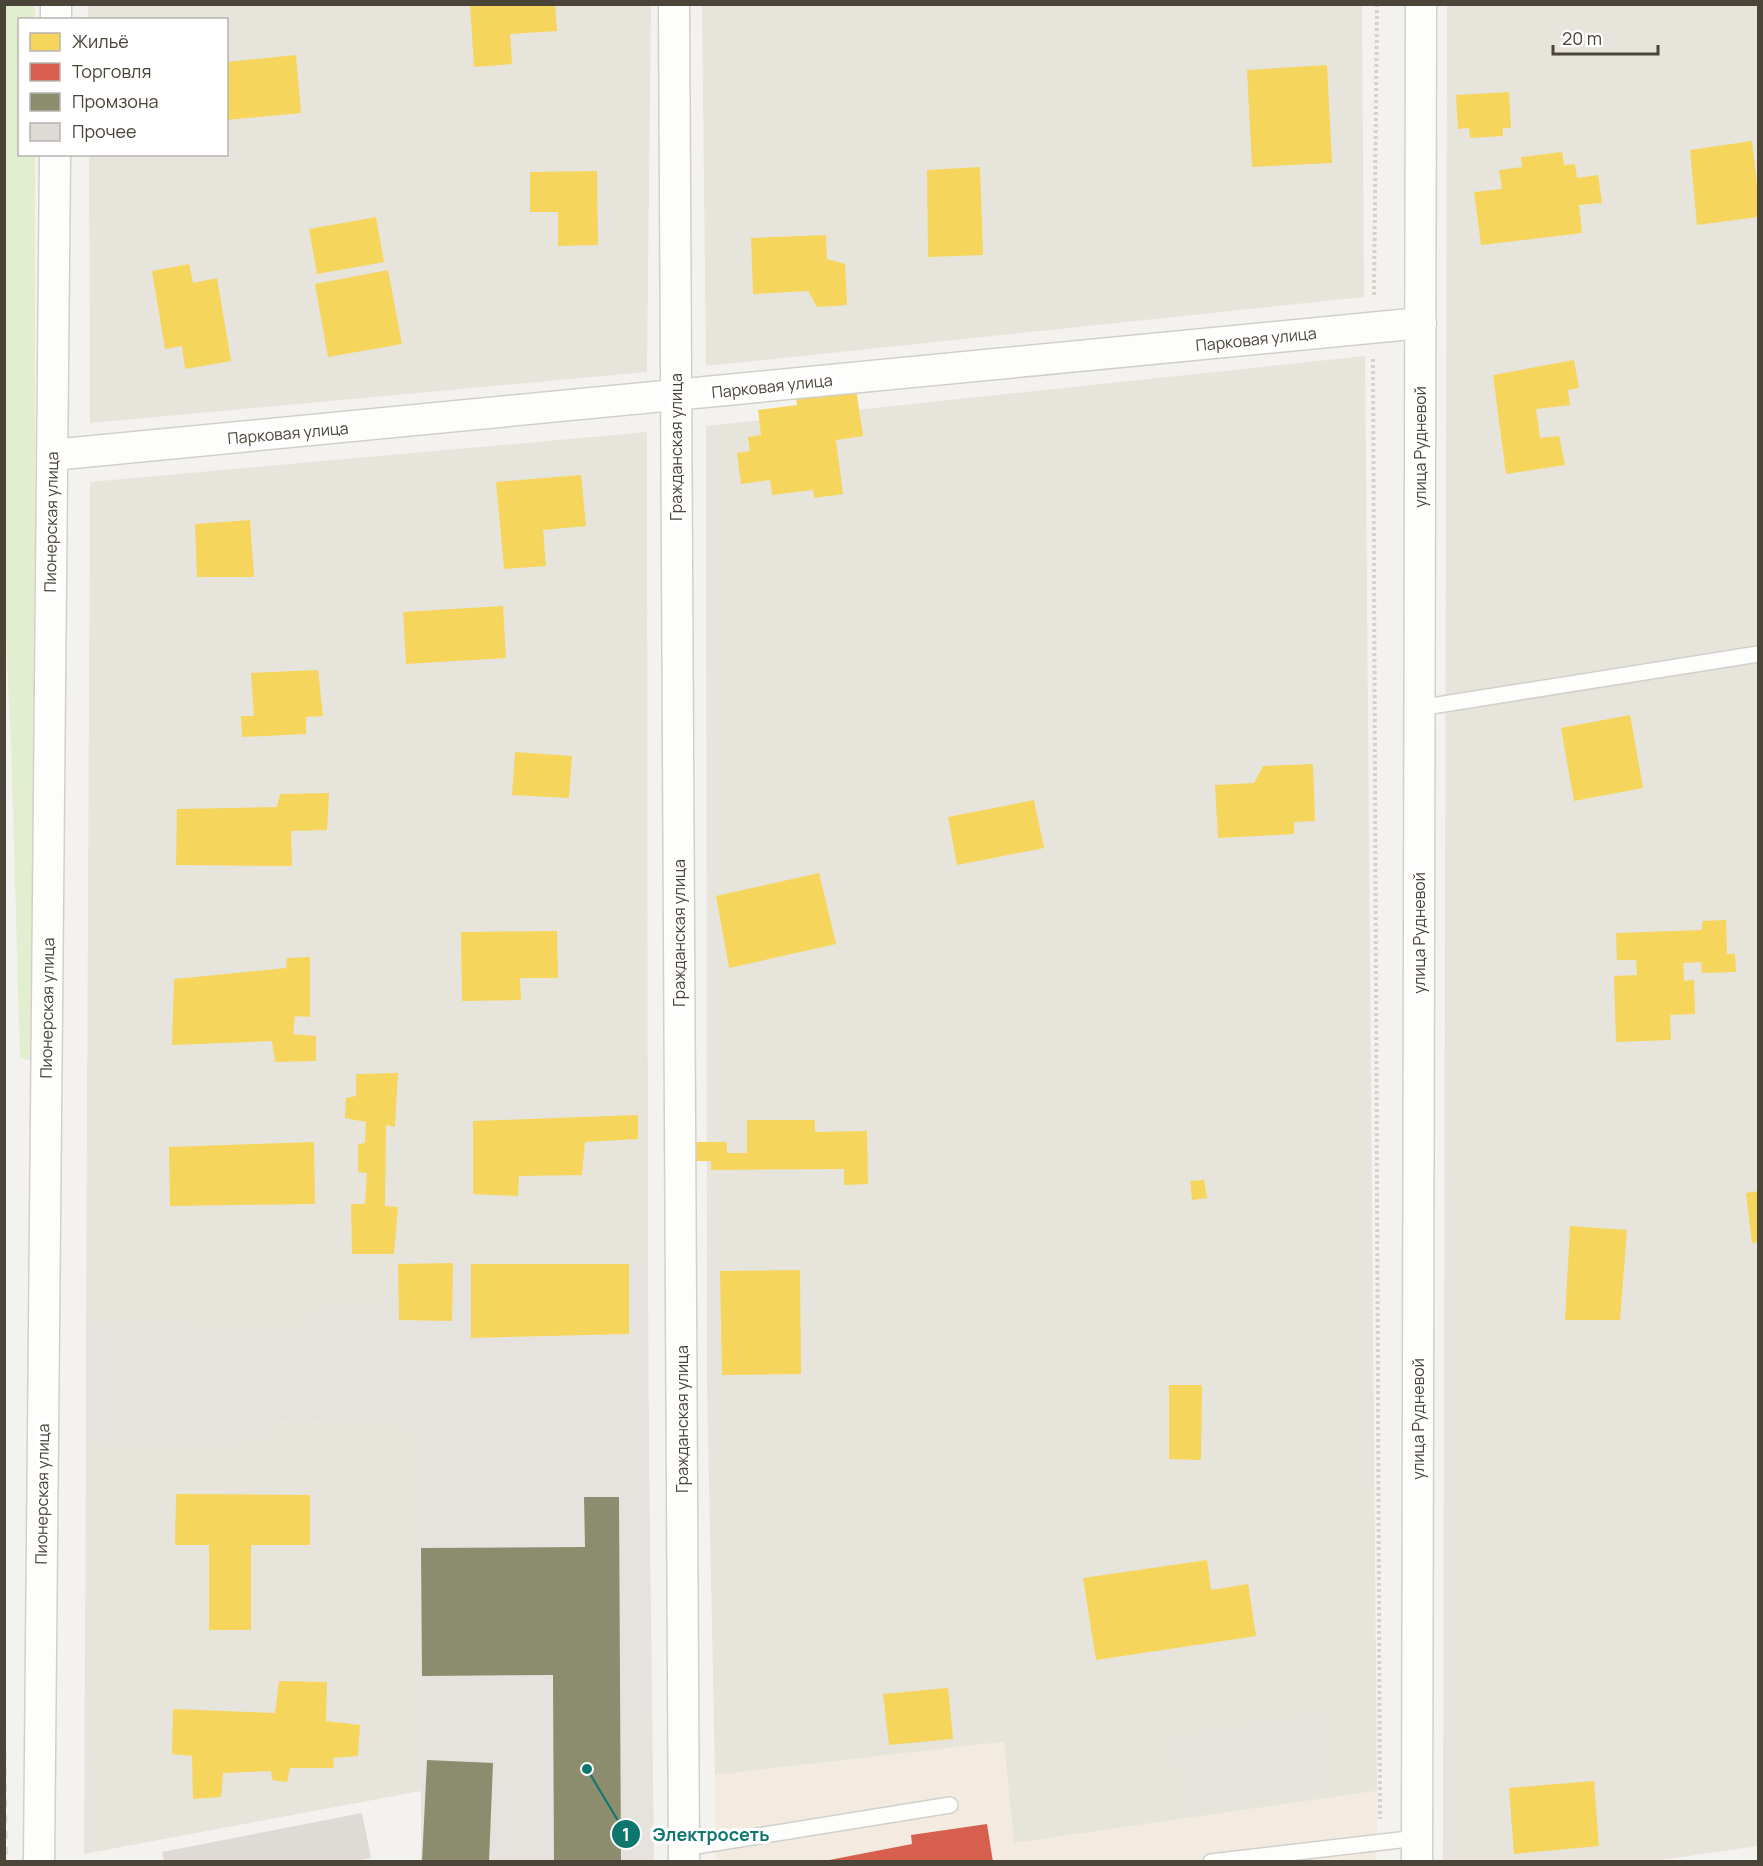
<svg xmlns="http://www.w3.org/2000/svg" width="1763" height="1866" font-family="Manrope,sans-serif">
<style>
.residential{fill:#e7e4dc}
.commercial{fill:#f3ebdf}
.industrial{fill:#e6e2de}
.green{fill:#e1eecf}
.parking{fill:#e6e3df}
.homes{fill:#f6d55c}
.shops{fill:#d6604d}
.industry{fill:#8c8c6e}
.building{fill:#dedbd6}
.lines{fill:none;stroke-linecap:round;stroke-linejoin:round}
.lane-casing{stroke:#d2d0cb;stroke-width:18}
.street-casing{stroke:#d2d0cb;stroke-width:33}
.path{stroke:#d3d2cc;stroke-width:4;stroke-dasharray:3 3;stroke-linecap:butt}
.lane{stroke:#fdfdfc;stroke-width:15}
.street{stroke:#fdfdfc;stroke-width:30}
.rail{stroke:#dbdbda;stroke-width:4.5;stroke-dasharray:8 8;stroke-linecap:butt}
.labels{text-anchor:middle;stroke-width:6;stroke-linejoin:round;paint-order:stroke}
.street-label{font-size:16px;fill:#4b4439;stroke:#fff}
.leader{fill:none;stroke:#0f766e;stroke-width:2}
.callout-dot{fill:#0f766e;stroke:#fff;stroke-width:2}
.mark-label{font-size:18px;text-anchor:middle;font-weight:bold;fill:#fff}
.callout-label{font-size:18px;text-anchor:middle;font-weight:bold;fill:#0f766e;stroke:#fff;stroke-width:6;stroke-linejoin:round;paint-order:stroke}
</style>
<rect width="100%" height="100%" fill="#f4f2ee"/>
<path class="residential" d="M88 5H651L647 372 90 423 89 155 226 154V20L88 19Z
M702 5H1362L1364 297 706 366Z
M1447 5H1758V1846L1647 1862H1443Z
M1365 356 1377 1791 1014 1843 1003 1742 715 1775 707 1385 706 426Z
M647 432 648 1263 629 1264V1334L471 1338 470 1264 454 1263 452 1321 398 1320 397 1309 315 1311 312 1331 86 1324 90 482Z
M269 1421 425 1426 421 1548V1791L84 1854 86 1442 263 1441Z"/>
<path class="commercial" d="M1004 1742 1014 1843 1377 1791V1861H715V1775Z"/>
<path class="industrial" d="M618 1457 649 1460 654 1861H421V1548L584 1547V1497Z
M1319 1716 1331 1789 1189 1812 1177 1739Z"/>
<path class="green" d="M4 5H35V19L20 20V154L35 155V1061L20 1058 11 744 5 620Z"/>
<path class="parking" d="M453 1263 471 1264 472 1338 629 1334V1264L648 1263 649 1460 618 1457 619 1497H584L585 1547 421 1548 424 1426 269 1421 264 1441 86 1442V1324L312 1330 315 1311 398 1309V1320L452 1321Z"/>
<path class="homes" d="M470 4H555L557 31 510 34 512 64 474 67Z
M296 55 301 113 226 120V62Z
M1327 65 1332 163 1252 167 1247 70Z
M1509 92 1511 128H1503V136L1470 138 1469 128 1458 129 1456 95Z
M1752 141 1758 193V217L1697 225 1690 150Z
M1562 152 1564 165 1575 164 1577 178 1598 175 1602 203 1579 205 1582 233 1481 245 1474 192 1502 189 1499 170 1522 167 1521 157Z
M980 167 983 255 928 257 927 170Z
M597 171 598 245 558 246V212H530V172Z
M376 217 384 262 317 274 309 229Z
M826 235 827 259 845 264 847 305 817 307 808 291 753 294 751 238Z
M189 264 193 283 217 278 231 361 185 369 182 346 165 349 152 271Z
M388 270 402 344 328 357 315 284Z
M1574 360 1579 388 1568 390 1570 405 1536 409 1540 438 1559 436 1565 465 1506 474 1493 375Z
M856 388 863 436 836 440 843 494 814 498 813 490 772 495 770 480 741 484 737 453 750 451 748 437 761 435 758 410 797 405 796 395Z
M581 475 586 526 543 530 546 566 504 569 496 482Z
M250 520 254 577H197L195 524Z
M503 606 506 658 406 664 403 612Z
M318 670 323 716 306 717V734L242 737 241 716H254L251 673Z
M1630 715 1643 788 1574 801 1561 728Z
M515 752 572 756 569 798 512 795Z
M1313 764 1315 821 1294 822V834L1218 838 1215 785 1254 783 1263 766Z
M329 793 327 830 291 831 292 866 176 865 177 809 277 807 280 794Z
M1034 800 1044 848 957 865 948 817Z
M819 873 836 944 729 968 716 896Z
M1726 920 1727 954H1735L1736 972 1702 973 1701 962 1683 963 1684 981 1694 980 1695 1014 1670 1015 1671 1040 1616 1042 1614 976 1637 975 1636 960H1617L1616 933 1702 930V921Z
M557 931 558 978H520L521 1000 462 1001 461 932Z
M310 957V1017L295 1016 293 1034 316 1036V1061L275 1062 272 1041 172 1045 174 979 286 968 287 958Z
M398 1073 395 1127 386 1125 385 1206 398 1207 394 1254H352L351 1204H365L367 1173 358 1172V1144L365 1143 366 1122 345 1118 346 1098 356 1096V1074Z
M638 1115V1139L585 1142 582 1175 519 1176 518 1196 473 1194V1121Z
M747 1120H815V1132L867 1131 868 1184 844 1185V1169L711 1170V1161H692V1142H727V1153H747Z
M314 1142 315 1204 170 1206 169 1147Z
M1204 1180 1207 1198 1192 1200 1190 1181Z
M1758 1191V1242L1752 1243 1746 1193Z
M1570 1226 1627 1230 1620 1320H1565Z
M453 1263 452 1321 399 1320 398 1264Z
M471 1264H629V1334L471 1338Z
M800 1270 801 1374 722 1375 720 1271Z
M1169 1385H1202L1201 1460 1169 1459Z
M176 1494 310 1495V1545H251V1630H209V1545H175Z
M1207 1560 1211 1590 1248 1584 1256 1636 1096 1660 1083 1578Z
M279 1681 327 1682 326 1721 360 1725 358 1756 333 1758 334 1768H290L287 1782 272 1780 271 1771 223 1773 221 1797 193 1799 192 1756 172 1754 173 1709 275 1713Z
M948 1688 953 1739 889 1745 883 1694Z
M1594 1781 1599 1846 1514 1854 1509 1788Z"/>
<path class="shops" d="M987 1824 993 1862H819L912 1844 911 1835Z"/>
<path class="industry" d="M584 1497H619L621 1862H554L553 1675 422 1676 421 1548 585 1547Z
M427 1760 493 1763 489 1862H422Z"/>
<path class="building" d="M362 1813 371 1858 351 1862H164L162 1852Z"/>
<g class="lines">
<defs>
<path id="lane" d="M1419 708 1758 654
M684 1848 950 1805
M1211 1862 1417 1838"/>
<path id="street" d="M674 4 684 1862
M56 20V4
M52 455 1421 323
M39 1862 55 154
M1417 1862 1421 4"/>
</defs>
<use href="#lane" class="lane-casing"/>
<use href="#street" class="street-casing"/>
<path class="path" d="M1374 295 1377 4
M1373 359 1380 1819"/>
<use href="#lane" class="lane"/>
<use href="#street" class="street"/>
<path class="rail" d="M4 1735 6 1862"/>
</g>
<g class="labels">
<g class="street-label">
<text transform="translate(1256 339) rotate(-6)" y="6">Парковая улица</text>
<text transform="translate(772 386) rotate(-6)" y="6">Парковая улица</text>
<text transform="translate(288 433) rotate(-5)" y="6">Парковая улица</text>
<text transform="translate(676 447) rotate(-90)" y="6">Гражданская улица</text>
<text transform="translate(1420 447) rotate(-90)" y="6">улица Рудневой</text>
<text transform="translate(51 522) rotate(-89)" y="6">Пионерская улица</text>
<text transform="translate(679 933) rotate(-90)" y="6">Гражданская улица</text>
<text transform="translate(1419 933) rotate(-90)" y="6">улица Рудневой</text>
<text transform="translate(47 1008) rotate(-89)" y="6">Пионерская улица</text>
<text transform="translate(682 1419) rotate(-90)" y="6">Гражданская улица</text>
<text transform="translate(1418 1419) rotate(-90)" y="6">улица Рудневой</text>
<text transform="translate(42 1494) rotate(-89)" y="6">Пионерская улица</text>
</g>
</g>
<path class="leader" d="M587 1769L626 1834"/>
<g class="callout-dot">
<circle cx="587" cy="1769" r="6"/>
<circle cx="626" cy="1834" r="15"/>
</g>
<g class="mark-label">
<text x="626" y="1841">1</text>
</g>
<g class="callout-label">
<text x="711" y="1841">Электросеть</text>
</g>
<rect width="1763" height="1866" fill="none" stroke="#4b4439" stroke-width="12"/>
<rect x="18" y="18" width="210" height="138" fill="#ffffff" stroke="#b7b4b0" stroke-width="1.5"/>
<rect x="30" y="33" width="30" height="18" fill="#f6d55c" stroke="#b7b4b0" stroke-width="1.5"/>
<text x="72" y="48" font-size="18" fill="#4b4439">Жильё</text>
<rect x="30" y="63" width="30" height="18" fill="#d6604d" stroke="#b7b4b0" stroke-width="1.5"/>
<text x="72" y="78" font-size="18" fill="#4b4439">Торговля</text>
<rect x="30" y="93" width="30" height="18" fill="#8c8c6e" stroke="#b7b4b0" stroke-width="1.5"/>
<text x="72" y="108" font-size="18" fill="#4b4439">Промзона</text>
<rect x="30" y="123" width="30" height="18" fill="#dedbd6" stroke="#b7b4b0" stroke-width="1.5"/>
<text x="72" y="138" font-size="18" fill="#4b4439">Прочее</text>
<path d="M1553 45v9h105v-9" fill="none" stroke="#4b4439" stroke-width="3"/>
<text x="1562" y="45" font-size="18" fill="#4b4439" stroke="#ffffff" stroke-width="4.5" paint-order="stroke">20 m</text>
</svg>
